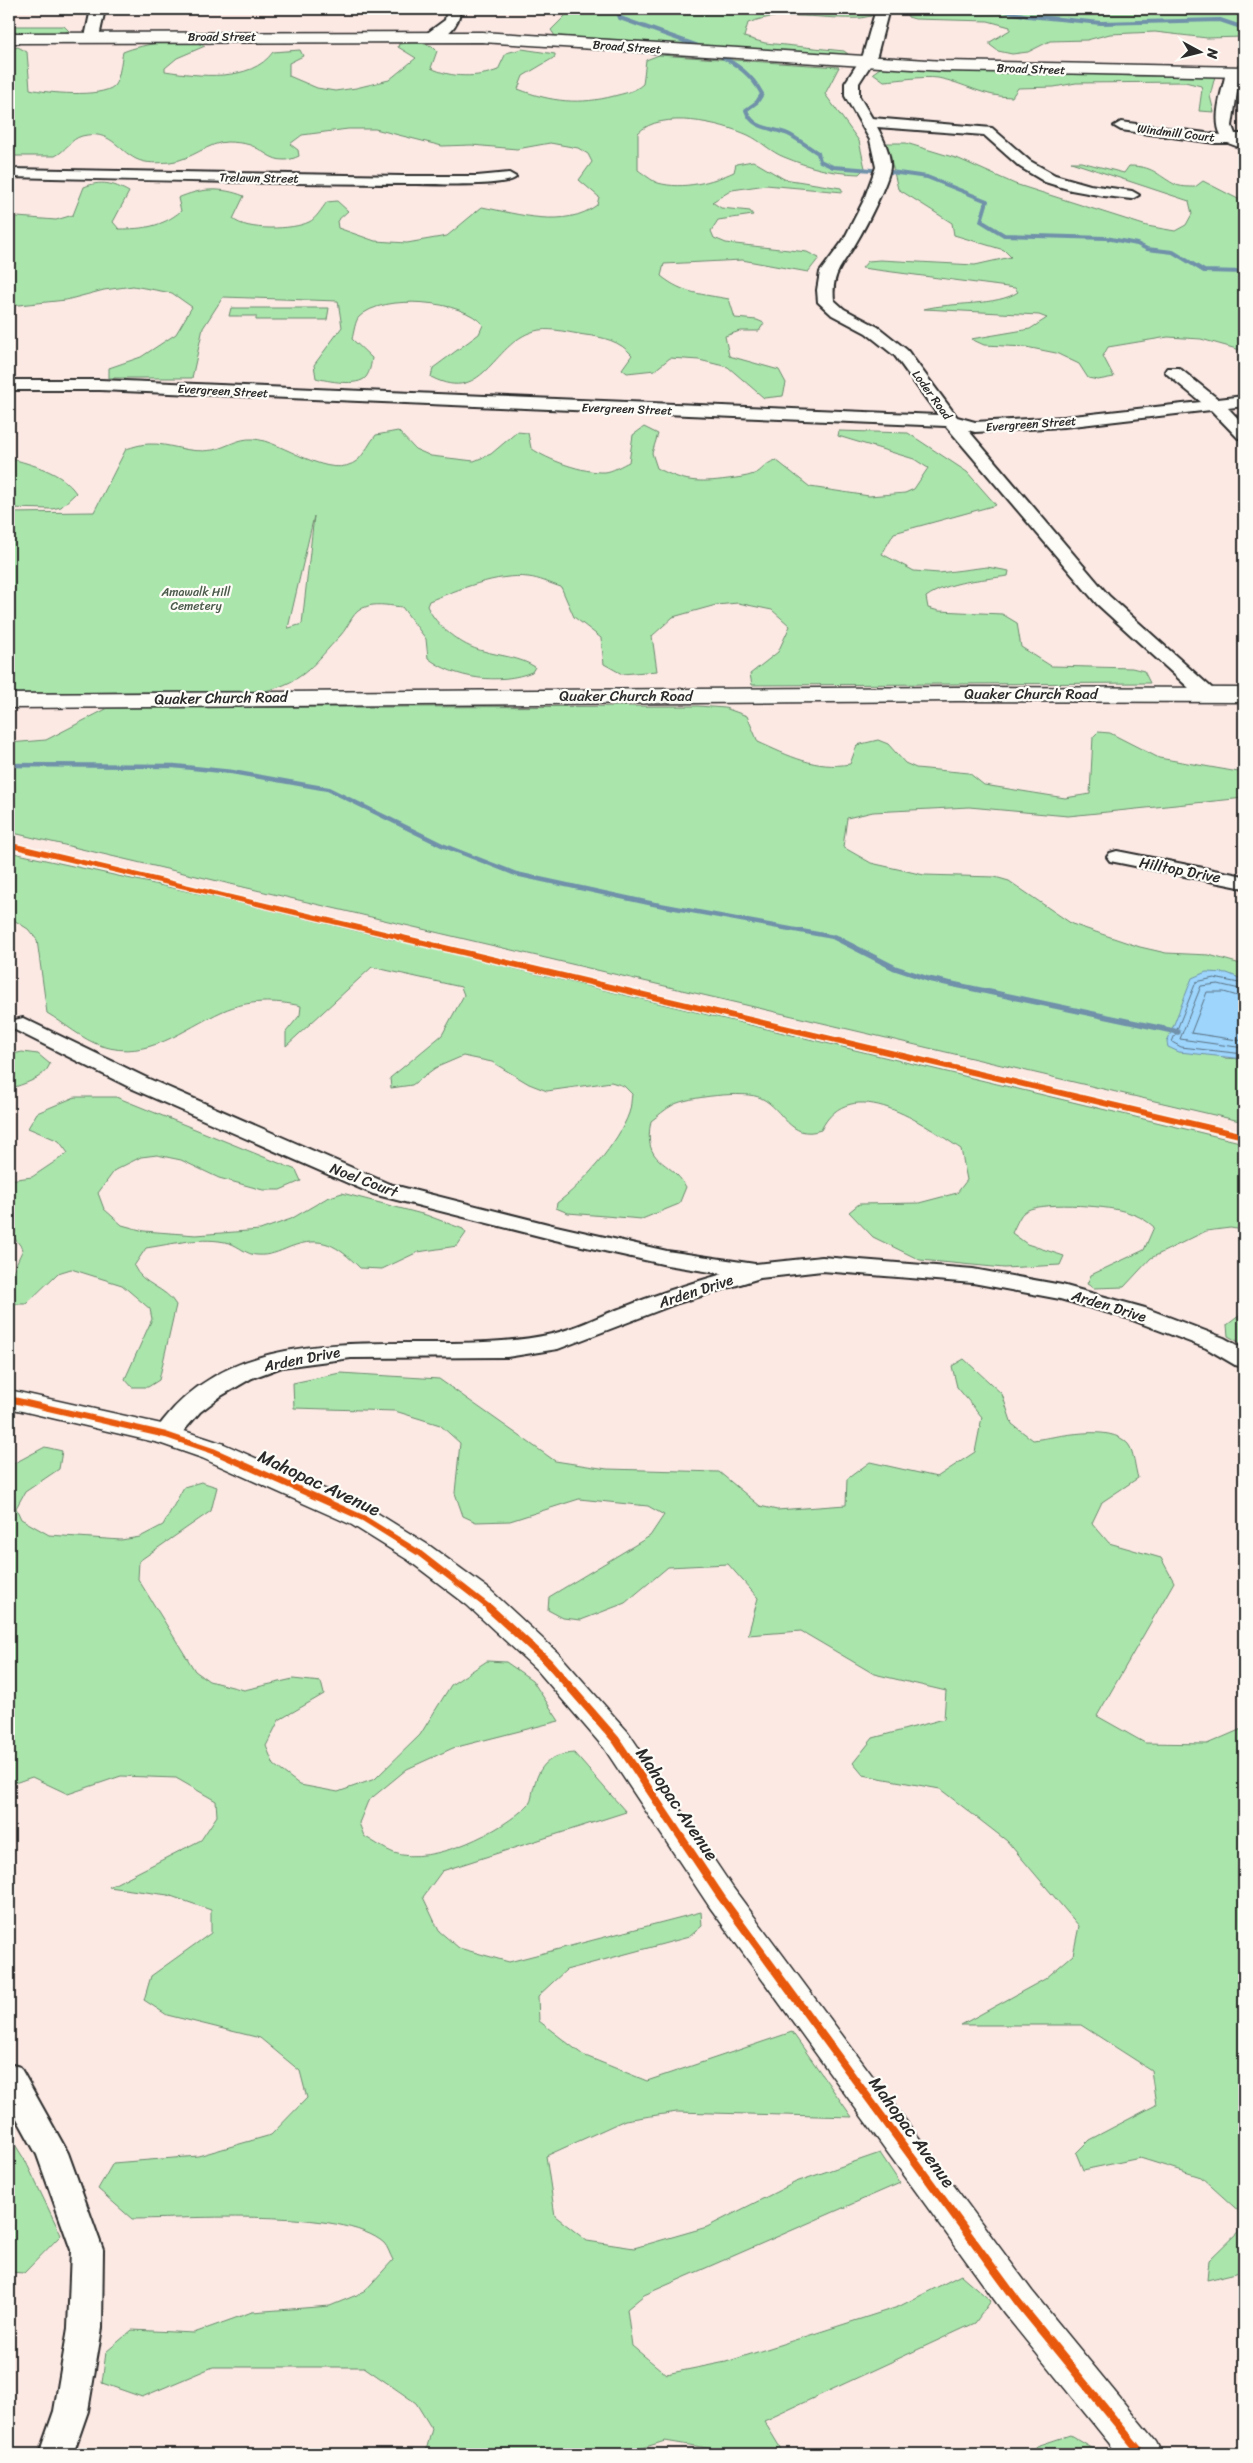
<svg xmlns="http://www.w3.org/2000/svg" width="1253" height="2463" font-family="Sriracha,sans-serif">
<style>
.green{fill:#aae6ac;stroke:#6a886c;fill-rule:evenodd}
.water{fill:#9dd5fd;stroke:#6f91a9}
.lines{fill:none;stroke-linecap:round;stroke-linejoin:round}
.shore{stroke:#596f7f;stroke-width:1}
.stream-far2{stroke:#6f91a9;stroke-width:4}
.stream-far1{stroke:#6f91a9;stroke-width:4.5}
.stream{stroke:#6f91a9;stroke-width:5.5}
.street-casing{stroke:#2b2b2b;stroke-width:4}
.secondary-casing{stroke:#2b2b2b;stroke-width:3}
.street{fill:#fdfcf7;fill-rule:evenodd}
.secondary{fill:#fdfcf7;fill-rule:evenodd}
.cycleway-far2-casing{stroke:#fdfcf7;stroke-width:8}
.cycleway-far1-casing{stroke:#fdfcf7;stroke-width:9}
.cycleway-casing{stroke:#fdfcf7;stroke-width:11}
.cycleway-far2{stroke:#e8590c;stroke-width:5}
.cycleway-far1{stroke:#e8590c;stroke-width:6}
.cycleway{stroke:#e8590c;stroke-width:8}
.labels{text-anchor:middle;stroke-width:4.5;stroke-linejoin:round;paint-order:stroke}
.far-street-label{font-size:12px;fill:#2b2b2b;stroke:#fdfcf7}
.far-park-label{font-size:12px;fill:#4b5a4b;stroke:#fdfcf7}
.street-label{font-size:15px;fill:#2b2b2b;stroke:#fdfcf7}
.near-street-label{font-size:18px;fill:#2b2b2b;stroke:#fdfcf7}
</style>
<rect width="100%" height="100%" fill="#fce9e4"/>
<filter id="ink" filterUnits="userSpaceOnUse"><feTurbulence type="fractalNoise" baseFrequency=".02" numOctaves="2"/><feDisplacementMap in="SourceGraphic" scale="10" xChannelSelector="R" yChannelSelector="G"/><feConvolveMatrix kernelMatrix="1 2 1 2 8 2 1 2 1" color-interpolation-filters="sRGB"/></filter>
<g filter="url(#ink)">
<path class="green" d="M565 9H871L873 11 871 16 861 18C823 20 783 9 748 23L744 37 765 43 844 51 848 54 843 56 724 47 732 50 679 47 667 43 555 36 551 30 567 14Z
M906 9H1244V37L1207 38 1155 32 1110 34 1087 40 1050 41 1028 52 1012 54 998 51 990 45V42L1010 30V27L988 21 915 19 908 17Z
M9 26H64L69 31 63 33H9Z
M417 42 432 46 437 51 431 68C451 78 477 78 498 70L506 53 522 49 555 54V57L523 76 518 89C551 102 580 105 614 96 625 93 634 92 643 84L646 60 659 55 839 67 825 94 859 141 865 168 859 174C830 173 811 168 784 157 771 152 761 141 748 135 721 123 661 109 638 133V170C644 174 652 181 658 183 683 190 712 182 734 172L736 164 753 161 784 179 841 188 843 192 766 185 732 190 712 202 721 208 750 211 753 215 718 220 711 231 714 238 726 243 807 252 819 258 808 272 742 260 664 264 661 276C683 294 702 294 729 299L735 318 757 320 764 323 759 331H740L725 336 729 356 779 370 786 383 783 396 764 398 728 367 699 360 670 358 655 370 627 373 622 369 632 355C620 341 603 337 585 335 571 333 553 328 539 330 492 339 487 406 431 377L433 368 479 334 483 325C464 300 382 293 359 317 355 321 354 332 352 339L372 358C371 364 370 372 366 377 358 387 327 381 316 378L314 365 342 327 338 301 223 297 203 328 192 378H109V368L141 357 176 334 192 307 172 293 133 286 104 290 66 300 9 306V209L17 217 56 220 73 215 84 187C101 180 113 183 129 192L113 222 119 229C143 229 162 227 181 211L178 198C201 188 221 187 244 196L233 219C246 231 293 230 309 222 316 219 322 208 327 202L337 201 348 211 337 221 338 228 375 241 407 243 447 236 482 207C518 214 565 229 597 205L599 197 579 180 592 162 588 154 578 148 550 143 517 149 471 145 442 146 375 129H348L302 135 290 144 298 150 299 156C295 158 289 160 285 160 271 161 262 149 250 145 244 143 234 142 227 142 209 142 191 160 170 162 159 163 146 164 136 159 118 150 110 129 82 136 70 139 66 151 55 156H9V49L18 47 27 52 30 89C46 93 101 98 114 86 120 79 121 61 123 52 143 44 185 36 205 46L177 58 165 68V71C198 76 251 83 273 52L300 50 303 56 289 63V76L317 88 335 91 356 88 389 80 416 58 398 47 399 44Z
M883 66 1136 76H1215L1210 96 1214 112 1199 111 1202 89 1201 86 1185 82 1076 83 1054 87 1018 88 1012 97C983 97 965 83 938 78 921 76 901 80 884 81L873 73Z
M887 143H906L959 159 1015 184 1147 226 1175 231 1186 225 1192 214 1189 201 1071 162H1081L1124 173 1129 166C1153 166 1156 174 1174 184 1180 187 1188 187 1195 187L1203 181 1238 199H1244V351L1201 339 1168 337 1108 347 1103 356 1114 377 1098 380 1088 378 1079 364 1056 353 1026 347 984 345 971 339 1030 329 1047 318 1039 315 924 309C952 302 997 306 1018 292L1015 288 862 268 868 261 880 260 975 265 1011 257 1004 250 954 235 952 223 898 189Z
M231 308H329L327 320H256V316H229Z
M644 427 658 434 652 453 657 468C684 482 697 483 728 479 736 478 746 477 754 474 763 471 763 464 776 460L810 487 869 496 905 493 914 489 928 468 914 459 838 436 839 431 908 433 967 472 996 505 894 533 882 554 914 571 939 573 987 567 1009 571 1008 576C981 580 949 581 926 597L928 608 939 611 1002 614 1017 623 1021 647 1051 666 1132 668 1144 671 1150 683 752 685 750 674 778 652 790 626 772 610 738 603 716 605 673 617 652 636 657 671 622 674 604 664 601 638 574 617 561 587C551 584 539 578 528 577 498 573 457 590 429 601L427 606C436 626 461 646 483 651 500 656 520 657 535 667L532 672C500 685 454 679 428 658L426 639 402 607C392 606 378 603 368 606 351 611 351 624 340 636 314 663 306 681 265 691L9 693V513L94 512 126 449C133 447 141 444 149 444 171 443 187 454 213 450 227 447 238 438 253 439 282 440 330 483 358 460 365 453 370 442 376 435L398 431 415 449 431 456 474 461 491 454 517 432 528 433 531 448C547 460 584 473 604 472 612 472 622 465 629 462L633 435ZM314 516 302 624 289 628H288Z
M9 458C32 465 61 471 76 493L61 507 52 509 9 508Z
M698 706 725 708 747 716 758 742C789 756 816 770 850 764L857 745 878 740 888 744 905 763 916 768 969 773 984 785 1065 798 1090 794 1093 737 1098 732 1110 733 1159 758 1244 773V798L1068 816 969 807 873 812 847 818 843 847 871 863 924 875 995 877 1009 881 1072 924 1140 947 1166 953 1209 955 1244 965V980L1240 977 1224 1058 1244 1059V1122L9 832V743L46 740 108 708Z
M9 852 227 900 1244 1143V1230L1230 1228 1206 1231 1151 1258 1124 1287 1094 1288 1087 1284 1091 1275 1144 1250 1154 1227C1145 1219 1135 1214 1123 1211 1106 1206 1036 1200 1023 1213 1019 1217 1015 1227 1012 1233L1027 1244 1064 1256 1060 1265 1004 1268 920 1260 873 1237 849 1212 859 1204 919 1203 957 1193 967 1180 961 1149C925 1125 850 1070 821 1130 789 1141 784 1109 761 1098 746 1090 687 1097 673 1105 665 1109 658 1116 651 1121 642 1166 670 1158 686 1187L679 1204 642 1219 568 1213 556 1208 557 1203C582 1185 619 1142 629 1113 631 1108 631 1100 632 1094L624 1086 611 1082 547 1091 529 1084 492 1062 463 1056 435 1068 412 1085 391 1088 390 1078 442 1035 464 995 461 987 372 967 286 1046V1032L300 1015 301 1006C275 1000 248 1000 223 1011 183 1029 148 1061 102 1046 83 1040 64 1023 47 1013L37 940 28 929 9 917Z
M22 1052 38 1054 50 1064C44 1079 23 1084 9 1089V1055Z
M75 1097H116L296 1170 301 1181 280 1190H263L219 1178 181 1160 157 1155 141 1157 115 1170 98 1193 104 1209 122 1225 144 1231 196 1235 260 1230 291 1219 327 1198 342 1193 426 1215 463 1229 466 1233 457 1246 418 1252 382 1269 360 1268C337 1245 322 1235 290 1247 278 1252 269 1256 257 1255 247 1255 239 1246 229 1243 203 1236 172 1244 146 1248L134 1266C142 1285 166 1287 176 1305L159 1380 148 1387H132L125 1379 152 1319 150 1309 122 1285 71 1269 58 1273 26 1304H12C4 1285 15 1267 23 1249L9 1231V1180L32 1177 68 1153 59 1141 28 1128 37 1113Z
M1244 1312V1345L1228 1336 1227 1325Z
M964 1359 1002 1394 1012 1424 1033 1440C1058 1437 1110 1423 1128 1444 1134 1451 1135 1469 1138 1478L1102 1502 1092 1523 1109 1543 1161 1558 1174 1582 1097 1716 1145 1743 1207 1744 1244 1728V2216L1201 2177 1140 2158 1083 2170 1076 2153 1089 2140 1156 2105 1151 2070 1081 2025H961L1045 1979 1073 1955 1079 1926 1007 1841 940 1789 863 1775 853 1763 873 1738 944 1719 946 1691 874 1674 801 1631 748 1635 758 1598 728 1564 668 1567 625 1603 581 1620 563 1618 548 1610 549 1597 650 1536 664 1515 648 1506 579 1499 510 1521 476 1522 463 1516 455 1493 460 1443 440 1425 395 1411 294 1408 293 1383 340 1373 439 1379 555 1461 607 1469 719 1472 760 1506 777 1510 846 1505 847 1479 870 1462 937 1477 975 1452 982 1417 957 1387 952 1366Z
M45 1447 62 1451 59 1469 25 1492 16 1508 21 1519 49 1535 121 1540 140 1537 163 1525 184 1487 201 1482 217 1487 211 1511 139 1561 138 1579 195 1671 209 1681 244 1690 293 1679 321 1682 324 1694 279 1720 266 1746 274 1765 300 1785 338 1792 375 1779 420 1735 451 1685 487 1661 506 1662 532 1680 559 1721 453 1748 407 1769 368 1801 359 1823 364 1836C374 1842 384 1849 394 1853 432 1866 503 1831 529 1804 532 1800 532 1794 533 1790 539 1765 549 1755 574 1753L626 1812 442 1871 423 1897 439 1931 459 1948 509 1962 701 1912 702 1926 689 1937 566 1970 538 1996 539 2021 583 2055 647 2081 792 2032 852 2117 677 2112 625 2120 546 2156 555 2216 587 2241 634 2248 707 2227 796 2182 880 2153 900 2183 644 2295 627 2309 632 2346 666 2374 726 2362 898 2307 961 2275 991 2301 975 2323 764 2421 784 2454H722L719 2450 665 2441 623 2454H425L432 2429 416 2403 364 2367H213L142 2397 102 2383 106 2352 132 2330 194 2333 252 2312 330 2306 364 2292 393 2260C390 2255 388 2247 384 2243 344 2207 188 2219 132 2219L98 2189 113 2163 198 2156 271 2135 307 2098 300 2071 260 2038 167 2015 144 2000 151 1976 211 1933V1910L168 1895 109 1887 201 1840 217 1816 216 1801 176 1778 121 1776 68 1794 32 1777 9 1785V1466Z
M9 2135 26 2162 61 2235 24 2273 9 2272Z
M1244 2226V2271L1207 2280 1209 2260Z
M1070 2435 1102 2454H1029L1037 2446Z"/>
<path class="water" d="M1206 972 1227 973 1244 980V1059L1179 1052 1168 1047 1167 1042 1192 978Z"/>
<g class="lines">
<path class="shore" d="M1244 984 1214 978 1196 982 1172 1042 1181 1047 1244 1054
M1244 990 1218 984 1201 986 1180 1039 1244 1048
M1244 998 1224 992H1207L1191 1033 1244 1041"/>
<path class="stream-far2" d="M628 9 619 15 620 18 701 47
M770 9 941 13 968 9
M997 9 1028 16 1101 23 1220 20 1244 28
M718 55C737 64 752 75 762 94L757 102 746 110C753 130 771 127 788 134 798 139 808 147 818 153L820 161 833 167 872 170
M891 172 927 177 987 201 981 221 1004 235 1106 238 1137 244 1147 249 1173 252 1204 271 1244 272"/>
<path class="stream-far1" d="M9 765 174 766 232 772 328 789 442 845 516 874 654 904 839 938"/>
<path class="stream" d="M834 937 895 968 928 979 1178 1032"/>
<defs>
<path id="street" d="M91 9H105L99 37 92 41 85 37Z
M447 9H459C463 24 441 44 426 40L424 37 426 34 445 20Z
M876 9H889L877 55 859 83V96L872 118 992 128 1030 161 1055 175 1090 185 1132 191 1139 195 1132 199 1104 196 1071 190 1045 182 1020 167 984 135 877 127C883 138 891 154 890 167 889 181 865 228 857 241 844 264 831 272 834 300L844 309 878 327 907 350 957 417 975 422 1064 417 1201 402 1167 374 1165 371 1167 368H1179L1218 399 1244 396V406L1228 408 1244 425V439L1238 438 1211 410 1064 427 975 432 968 430 1109 596 1215 691 1218 695 1215 699H1201L1097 604 946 426 100 390H9V380H100L938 415 895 356 866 333 832 315 818 302 817 290 820 272 843 241 863 202 876 167 870 140 845 96V83L863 55Z
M1233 68 1240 72 1232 126 1235 134H1244V149L1228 143H1215L1121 130 1114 126 1121 122 1221 135C1212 118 1223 89 1226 72Z
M9 169 402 176H477L509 173 516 177C509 187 431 184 416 184 280 184 144 180 9 177Z
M1117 851 1244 876V888L1110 861 1107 857 1110 853Z
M23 1018 149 1079 389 1184 556 1226 667 1251 755 1264 822 1257 973 1269 1062 1285 1145 1308 1224 1338 1244 1349V1367L1235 1365 1206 1348 1127 1318 1060 1299 973 1283 822 1271 760 1278 678 1303 558 1349 507 1357 351 1358 282 1367 252 1378 221 1396 200 1412 175 1441 166 1443 157 1441 153 1435C240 1300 424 1363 552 1334 575 1329 597 1317 619 1309 654 1295 688 1284 723 1274L667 1265 555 1240 373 1194 133 1089 15 1030 12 1025 15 1020Z
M9 2064 20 2067 68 2153 103 2250 102 2328 88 2411 73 2454H39L54 2411 68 2328 71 2250 37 2155 9 2104Z"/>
<path id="secondary" d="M482 32 944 61 1244 67V77L944 71 482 42 9 43V33Z
M958 687 1244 688V702L958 701 9 708V694Z
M9 1390 166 1425 224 1444 374 1511 430 1546 489 1589 559 1654 628 1732 733 1888 1032 2291 1156 2442 1162 2454H1118L1004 2313 709 1906 604 1748 537 1670 467 1605 408 1560 352 1525 202 1458 159 1443 9 1408Z"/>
</defs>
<use href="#street" class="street-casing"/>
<use href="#secondary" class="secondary-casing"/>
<use href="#street" class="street"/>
<use href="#secondary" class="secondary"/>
<defs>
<path id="cycleway-far2" d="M9 845 403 938"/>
<path id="cycleway-far1" d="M398 937 1244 1136
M9 1399 166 1435 213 1451 363 1518 419 1553 491 1609"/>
<path id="cycleway" d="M489 1608 548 1662 616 1740 721 1897 1018 2302 1142 2454"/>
</defs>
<use href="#cycleway-far2" class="cycleway-far2-casing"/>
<use href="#cycleway-far1" class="cycleway-far1-casing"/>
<use href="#cycleway" class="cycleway-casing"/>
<use href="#cycleway-far2" class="cycleway-far2"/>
<use href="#cycleway-far1" class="cycleway-far1"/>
<use href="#cycleway" class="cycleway"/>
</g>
</g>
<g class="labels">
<g class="far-street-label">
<text x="222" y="41">Broad Street</text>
<text transform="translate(627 47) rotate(4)" y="4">Broad Street</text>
<text transform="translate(1031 69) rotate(2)" y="4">Broad Street</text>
<text transform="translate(1176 133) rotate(7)" y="4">Windmill Court</text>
<text transform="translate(259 178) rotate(1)" y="4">Trelawn Street</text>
<text transform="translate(223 391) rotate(3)" y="4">Evergreen Street</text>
<text transform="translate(932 395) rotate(54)" y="4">Loder Road</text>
<text transform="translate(627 409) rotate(2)" y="4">Evergreen Street</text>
<text transform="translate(1031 424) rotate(-4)" y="4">Evergreen Street</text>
</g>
<g class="far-park-label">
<text x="196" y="596">Amawalk Hill<tspan x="196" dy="14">Cemetery</tspan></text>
</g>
<g class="street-label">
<text x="1031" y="699">Quaker Church Road</text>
<text x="626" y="701">Quaker Church Road</text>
<text transform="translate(221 698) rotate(-1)" y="5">Quaker Church Road</text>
<text transform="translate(1180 870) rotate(11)" y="5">Hilltop Drive</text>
<text transform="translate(364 1180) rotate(21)" y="5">Noel Court</text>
<text transform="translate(696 1291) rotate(-18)" y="5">Arden Drive</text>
<text transform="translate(1109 1306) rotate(17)" y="5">Arden Drive</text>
<text transform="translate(302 1359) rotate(-11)" y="5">Arden Drive</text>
</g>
<g class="near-street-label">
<text transform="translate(319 1483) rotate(25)" y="6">Mahopac Avenue</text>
<text transform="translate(677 1804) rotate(56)" y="6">Mahopac Avenue</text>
<text transform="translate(912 2132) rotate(54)" y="6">Mahopac Avenue</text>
</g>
</g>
<rect width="1253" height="2463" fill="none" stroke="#fdfcf7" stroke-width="30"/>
<rect x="15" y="15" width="1223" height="2433" fill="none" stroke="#2b2b2b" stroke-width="2" filter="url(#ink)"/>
<g transform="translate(1200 52) rotate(97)" stroke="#fdfcf7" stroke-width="4" paint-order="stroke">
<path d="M0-4L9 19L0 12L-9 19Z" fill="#2b2b2b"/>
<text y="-8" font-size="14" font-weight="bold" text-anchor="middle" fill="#2b2b2b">N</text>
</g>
</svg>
